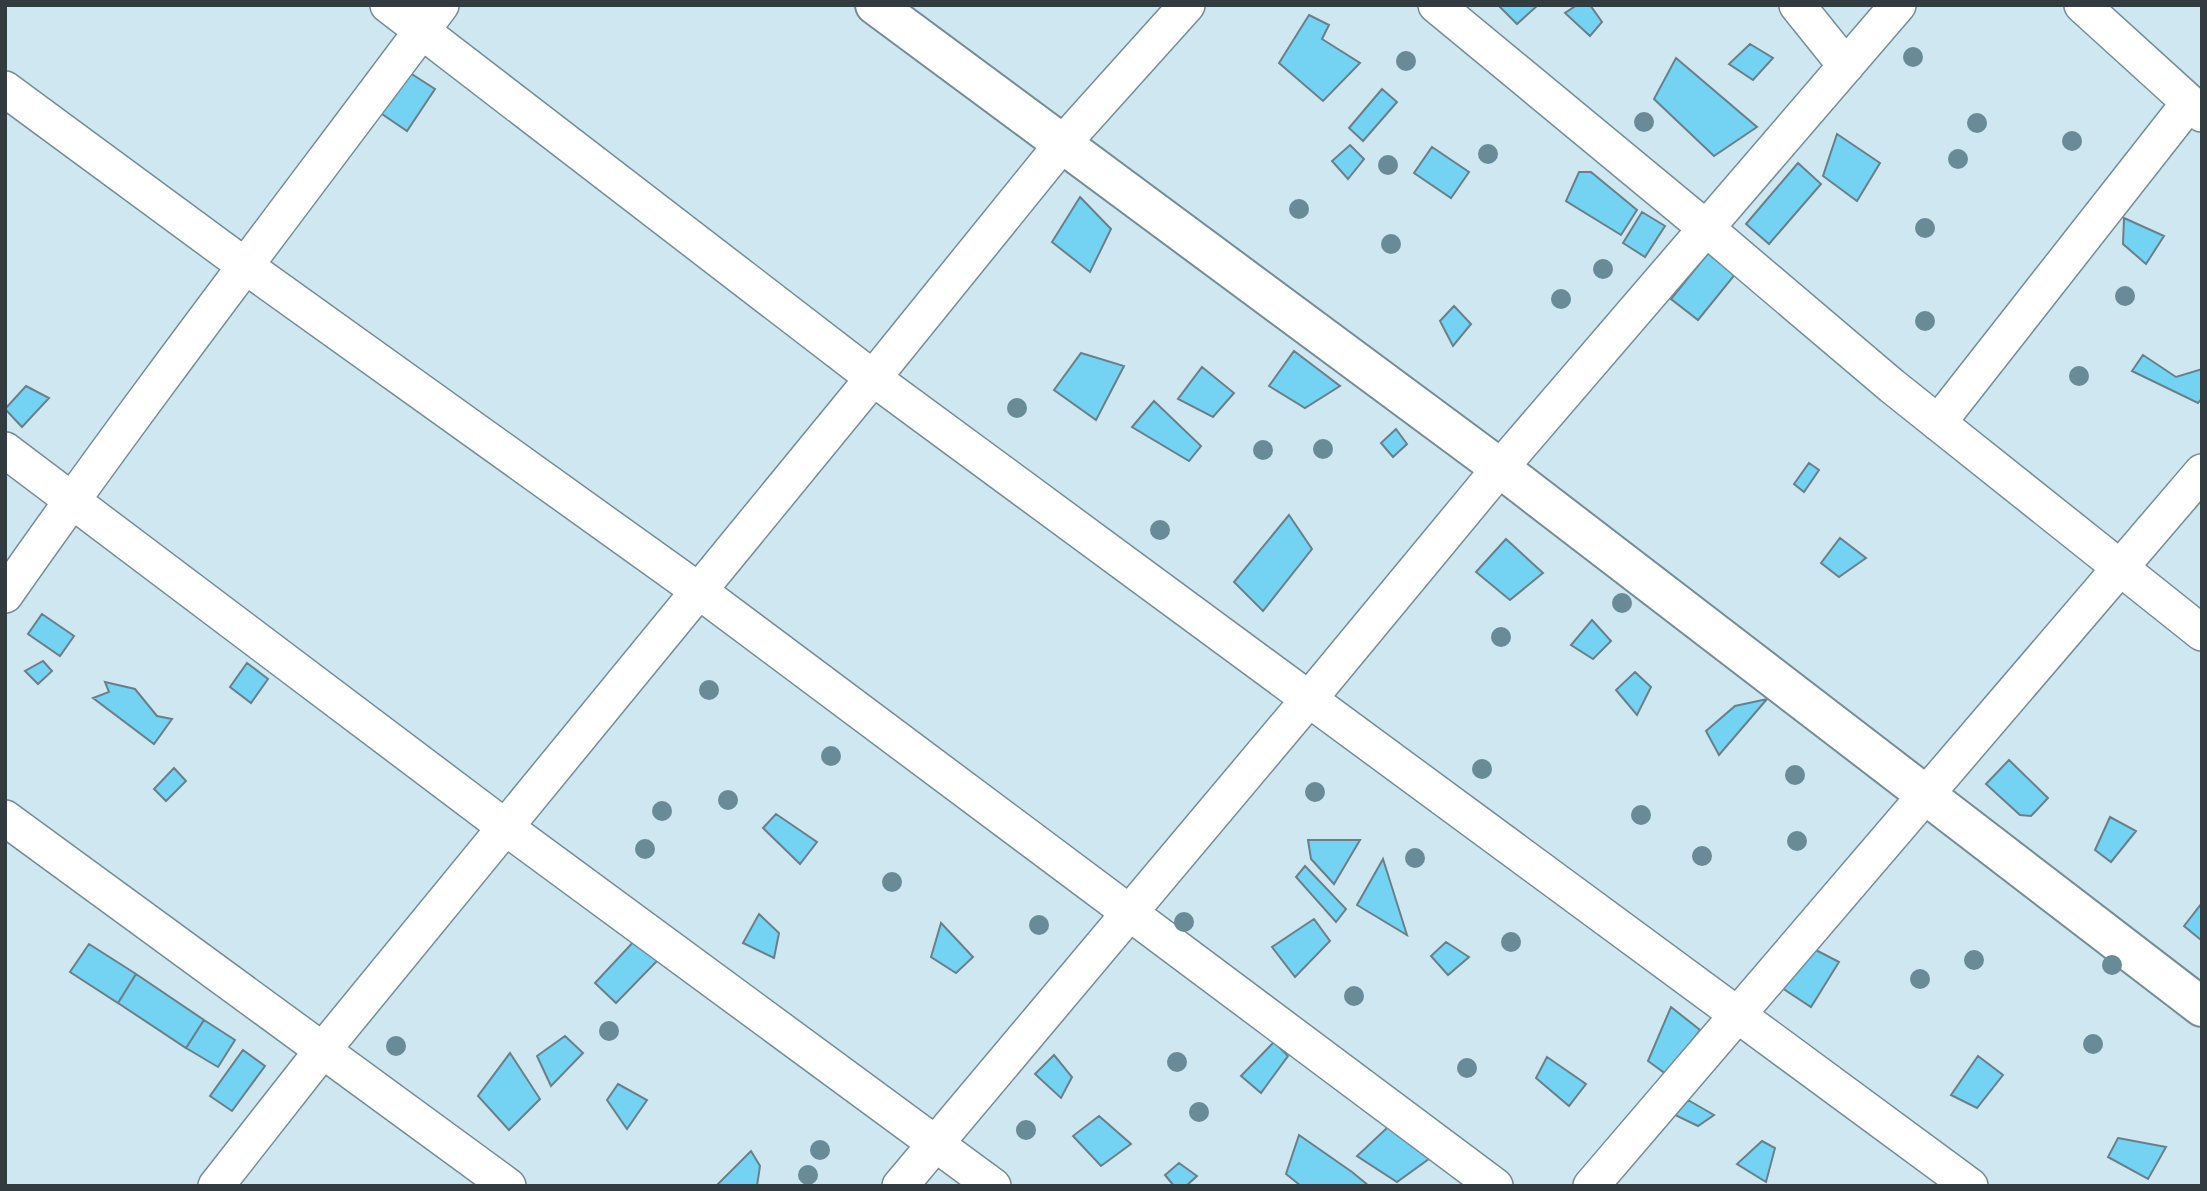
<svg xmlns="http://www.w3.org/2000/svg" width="2207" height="1191" font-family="'Archivo Narrow',sans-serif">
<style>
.building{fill:#74d2f3;stroke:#69808a;stroke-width:2}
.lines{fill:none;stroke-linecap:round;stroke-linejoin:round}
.street-casing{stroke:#768d96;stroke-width:38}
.secondary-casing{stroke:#768d96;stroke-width:42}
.street{stroke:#fff;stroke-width:35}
.secondary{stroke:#fff;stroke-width:38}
.tree{fill:#698b98}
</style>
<rect width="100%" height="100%" fill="#cee7f1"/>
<path class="building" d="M1498 5H1538L1517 24Z
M1577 5H1590L1602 22 1590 36 1565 13Z
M1309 15 1329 25 1322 39 1360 63 1323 101 1279 63Z
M1750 44 1773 58 1753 80 1729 64Z
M1676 58 1757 127 1714 156 1654 99Z
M407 71 435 89 407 131 379 112Z
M1382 89 1397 102 1363 141 1349 128Z
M1837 134 1880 163 1857 201 1823 176Z
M1350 145 1364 159 1348 179 1332 161Z
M1432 147 1469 172 1451 198 1414 173Z
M1798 163 1821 184 1769 244 1746 224Z
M1579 172H1591L1637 210 1621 235 1566 201Z
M1080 197 1111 229 1090 272 1052 242Z
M1642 212 1665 226 1645 257 1623 243Z
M2124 218 2164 236 2146 264 2123 244Z
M1710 251 1737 272 1698 320 1671 299Z
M1454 306 1471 324 1453 346 1440 321Z
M1294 351 1340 386 1305 408 1269 386Z
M1081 353 1124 366 1096 420 1054 390Z
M2143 355 2176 377 2202 369V398L2198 403 2132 371Z
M1202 367 1234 393 1213 417 1178 399Z
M26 386 49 398 22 427 5 409Z
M1154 401 1201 446 1189 461 1132 427Z
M1396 429 1407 444 1393 457 1381 443Z
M1809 463 1819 470 1804 492 1794 484Z
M1289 515 1312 549 1263 611 1234 582Z
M1840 538 1866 558 1839 577 1821 563Z
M1506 539 1543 573 1510 600 1476 572Z
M42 614 74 636 60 656 28 634Z
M1592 620 1611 641 1593 659 1571 645Z
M43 661 52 671 38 684 25 671Z
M247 663 268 679 251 703 230 687Z
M1635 672 1651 687 1637 715 1616 690Z
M105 682 135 689 157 716 172 719 154 744 93 698 109 692Z
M1767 699 1719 755 1706 731 1735 706Z
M2009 760 2048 798 2031 816 2020 815 1986 784Z
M174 768 186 781 166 801 154 789Z
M776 814 817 842 800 864 763 828Z
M2110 817 2136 831 2111 862 2095 850Z
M1308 840H1360L1334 884 1311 859Z
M1383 859 1407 935 1357 905Z
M1305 866 1346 909 1336 922 1296 877Z
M2202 903V939L2201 940 2184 926Z
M759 914 779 933 774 958 743 943Z
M1314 919 1330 941 1295 977 1272 947Z
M941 923 973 957 956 973 931 957Z
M637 938 657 961 616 1003 595 983Z
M1446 942 1469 957 1448 975 1431 956Z
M89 944 136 974 118 1003 70 972Z
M1808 946 1839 962 1811 1007 1779 986Z
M136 974 204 1020 186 1048 118 1003Z
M1671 1007 1700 1030 1666 1074 1648 1061Z
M204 1020 235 1040 218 1067 186 1048Z
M565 1036 583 1053 551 1086 537 1056Z
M1274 1042 1288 1056 1261 1093 1241 1076Z
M243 1050 265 1066 232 1111 210 1096Z
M510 1053 540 1099 509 1130 478 1096Z
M1054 1055 1072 1077 1061 1098 1035 1074Z
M1978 1056 2003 1075 1977 1108 1951 1095Z
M1547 1057 1586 1084 1569 1106 1536 1078Z
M618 1084 647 1100 627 1129 607 1100Z
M1688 1100 1714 1115 1698 1126 1675 1115Z
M1099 1116 1131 1144 1101 1166 1073 1136Z
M1388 1127 1433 1156 1397 1182 1357 1156Z
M1299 1135 1352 1172 1369 1186H1301L1286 1174Z
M2118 1138 2166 1147 2148 1179 2108 1157Z
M1762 1141 1775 1148 1766 1182 1737 1164Z
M751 1151 760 1166 757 1186H716Z
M1179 1163 1197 1176 1186 1186H1174L1165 1175Z"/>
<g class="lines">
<defs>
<path id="street" d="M388 5 873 378 1970 1186
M1436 5 1707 229 1892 386 2202 633
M1797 5 1846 66
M2082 5 2202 114
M5 89 244 265 699 591 1495 1186
M1938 423 2189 103
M5 450 505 827 993 1186
M5 595C145 395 295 201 441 5
M5 818 508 1186
M216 1186 322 1051 873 378 1063 143 1187 5
M900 1186 1309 699 1500 468 1898 5
M1591 1186 2202 472"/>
<path id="secondary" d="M875 5 1500 468 2202 1007"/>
</defs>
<use href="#street" class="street-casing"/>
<use href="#secondary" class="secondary-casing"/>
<use href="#street" class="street"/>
<use href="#secondary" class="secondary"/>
</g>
<g class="tree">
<circle cx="1913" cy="57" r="10"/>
<circle cx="1406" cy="61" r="10"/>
<circle cx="1644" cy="122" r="10"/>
<circle cx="1977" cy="123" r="10"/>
<circle cx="2072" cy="141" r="10"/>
<circle cx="1488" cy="154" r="10"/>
<circle cx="1958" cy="159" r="10"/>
<circle cx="1388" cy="165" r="10"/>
<circle cx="1299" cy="209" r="10"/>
<circle cx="1925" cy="228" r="10"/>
<circle cx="1391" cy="244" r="10"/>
<circle cx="1603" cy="269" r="10"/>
<circle cx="2125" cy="296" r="10"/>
<circle cx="1561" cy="299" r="10"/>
<circle cx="1925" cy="321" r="10"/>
<circle cx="2079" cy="376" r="10"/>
<circle cx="1017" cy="408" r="10"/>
<circle cx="1323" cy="449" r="10"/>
<circle cx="1263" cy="450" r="10"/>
<circle cx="1160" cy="530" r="10"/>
<circle cx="1622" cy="603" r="10"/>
<circle cx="1501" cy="637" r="10"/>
<circle cx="709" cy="690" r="10"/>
<circle cx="831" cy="756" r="10"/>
<circle cx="1482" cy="769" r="10"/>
<circle cx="1795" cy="775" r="10"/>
<circle cx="1315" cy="792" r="10"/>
<circle cx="728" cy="800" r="10"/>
<circle cx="662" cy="811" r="10"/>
<circle cx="1641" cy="815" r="10"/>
<circle cx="1797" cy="841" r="10"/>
<circle cx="645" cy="849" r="10"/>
<circle cx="1702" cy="856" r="10"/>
<circle cx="1415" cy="858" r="10"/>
<circle cx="892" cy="882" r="10"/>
<circle cx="1184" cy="922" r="10"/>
<circle cx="1039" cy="925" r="10"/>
<circle cx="1511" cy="942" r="10"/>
<circle cx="1974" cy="960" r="10"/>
<circle cx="2112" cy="965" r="10"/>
<circle cx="1920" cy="979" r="10"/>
<circle cx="1354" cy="996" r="10"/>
<circle cx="609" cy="1031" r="10"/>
<circle cx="2093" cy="1044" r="10"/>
<circle cx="396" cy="1046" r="10"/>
<circle cx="1177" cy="1062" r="10"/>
<circle cx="1467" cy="1068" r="10"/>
<circle cx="1199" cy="1112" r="10"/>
<circle cx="1026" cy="1130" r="10"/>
<circle cx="820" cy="1150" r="10"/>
<circle cx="808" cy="1175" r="10"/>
</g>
<rect width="2207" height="1191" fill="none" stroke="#323c40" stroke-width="14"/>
</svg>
